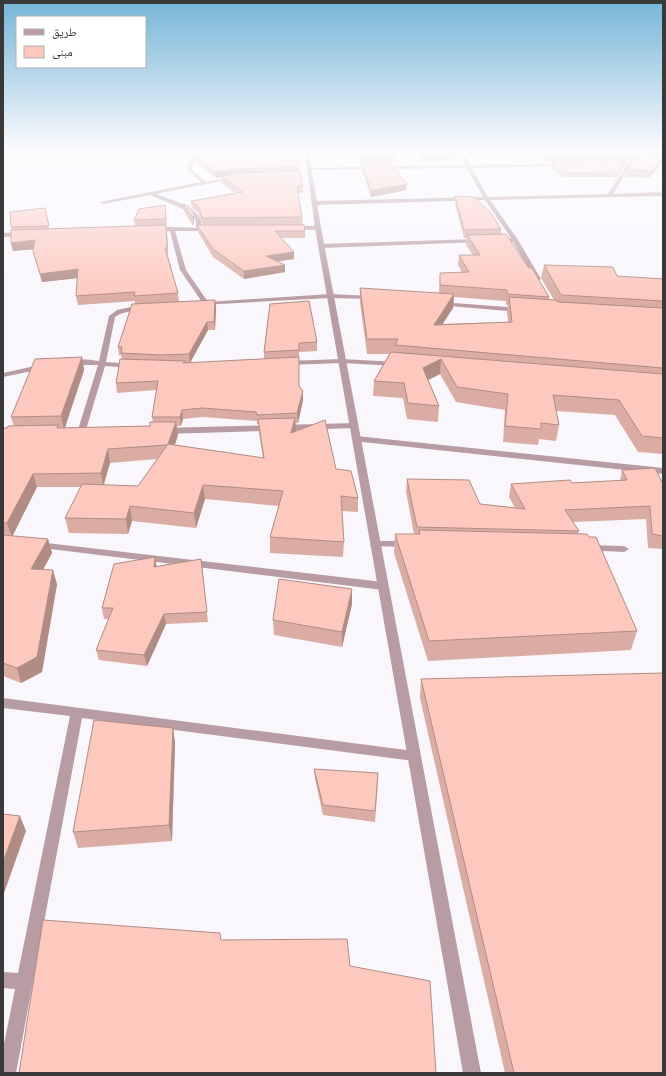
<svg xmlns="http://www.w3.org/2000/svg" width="666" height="1076" font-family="Roboto,'Noto Naskh Arabic',sans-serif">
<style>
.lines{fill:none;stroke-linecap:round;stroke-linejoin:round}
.minor{fill:#b89ca3;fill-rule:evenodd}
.tertiary{fill:#b89ca3;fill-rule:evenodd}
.wall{fill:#daaca3;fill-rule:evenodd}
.shaded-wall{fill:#b18c85}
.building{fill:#fdc8be;stroke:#b18c85}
</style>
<rect width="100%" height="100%" fill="#f9f7fc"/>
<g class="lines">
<path class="minor" d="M194 152H198L192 165V170L206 182 234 177 236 178 156 194C172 201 202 206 202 227H210L213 229 210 231H175L186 270 208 302 330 294 372 296 374 297V299L330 298 201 305 200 304 202 302 180 270 170 231 154 232 151 230C159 225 186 228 196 228V221L190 212 150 195 103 204 100 202 201 182 188 170V165Z
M459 152H463L471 165 563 164 565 165 563 166 472 168 488 197 608 194 626 165H611L609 163 628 162 638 152H642L631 164 613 194 663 192V196L490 200 518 240 541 279 538 281 535 279 513 242 497 243 494 241 497 239 511 238 485 200 314 205 311 203 314 201 483 197 467 168 309 170 307 169 309 168 466 165Z
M292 226H318L321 228 318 230 290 229 289 228Z
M3 233 24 232 27 234 24 236 3 237Z
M479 239 481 240V242L321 248 318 246 321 244Z
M440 302 520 308 523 310 520 312 438 305V303Z
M135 306 143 305 146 307C138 313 126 309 115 317L106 362 132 364 136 366 132 368 105 366 85 433 81 436 78 435 77 433 98 365H70L66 363C74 357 89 360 99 361L109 316 117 310Z
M342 359 397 362 401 364 397 366 342 363 286 365 282 363 286 361Z
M44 364 48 366 47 368 3 377V373Z
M354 423 358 426 357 428 164 434 160 431 164 428Z
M356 436 663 468V474L353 441 352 439 353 437Z
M375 541H407L412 544 407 547 371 546 370 544Z
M38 542 383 582 388 586 383 590 34 547 33 545Z
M587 545 624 546 629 549 624 552 583 550 582 548Z
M3 698 414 751 419 752 421 756 419 760 414 761 82 718 16 1073H3V1049L15 989 3 988V972L18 973 70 716 3 708Z"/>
<path class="tertiary" d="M305 152H309L321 228 481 1073H463L315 228Z"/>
</g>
<path class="wall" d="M358 152H393L395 155V162H386V164L407 184 406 190 371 197 362 170 363 165 361 166Z
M418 152H461L460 157H454V161H420Z
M465 152H636L627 161 545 162 538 156 467 157Z
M642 152H663V162L649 178 625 177 627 170 642 154Z
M196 157 299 167V171L303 186V193H298L302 217 303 225 305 231V238H281L294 252V259L278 261 285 265V272L244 279 213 257 198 232 197 225H203L198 213 192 208 191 201 235 193 222 183V177L216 178 197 163Z
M624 161 623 166 617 177H562L551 167V162Z
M455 196 501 229V234L528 267 549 297V300H554L541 278 544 265 617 276 663 279V454L638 452 615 415 556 411 559 425 556 441 539 439 538 445 503 442 505 410 456 402 440 374 428 380 439 406 438 422 407 419 403 398 373 396 374 381 389 354H367L360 302V288L439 293 440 273 462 272 458 265 459 255H473L466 245 467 238H464L455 203ZM454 297 506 301V304L508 305 507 311 508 322 442 324 453 308Z
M183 204 188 206 194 221 193 226 184 211Z
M45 208 49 229 135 226 134 220 166 212 168 256 178 293 179 302 215 300 216 308 215 330H208L190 363H185L264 359V352L270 304 317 342V351L299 352V386L303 391V400L298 423H295L296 431 336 469 358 498V512L341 511 344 542 343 557 270 553V537L279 506 205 499 196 528 132 521 128 534 69 533 65 518 81 487H37L12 536 48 539 52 553 43 570 57 584 42 672 21 683 3 676V428H7L14 426 11 417 82 357 84 370 65 428 150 426 153 422 152 417 156 390 117 393 116 383 122 359 121 355H119L118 347 135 304V301L78 305 76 296 77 278 42 282 35 259 33 251V249L13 251 11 243 12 230 11 227ZM203 417 257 421V424H258L259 433 263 458 175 445 178 435 177 426H181L183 419ZM157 459 138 486 104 485 110 463Z
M622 470 663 484V549L648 548 646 519 573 522 579 531 578 533 637 631 631 650 428 661 394 553 395 534H414L406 492 407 479 480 504 515 508 509 497 511 484 572 483 620 481Z
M201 559 208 622 166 624 147 666 99 660 96 650 109 619H104L102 608 157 566Z
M352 604 342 647 274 635 273 620Z
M421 679 663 1073H505L420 698Z
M173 728 175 743 172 841 78 848 73 832Z
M314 769 378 783 375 822 323 815 315 779Z"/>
<path class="shaded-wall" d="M631 152H636L627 161 629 154Z
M663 158V162L649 178 651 171Z
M624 161 623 166 617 177 618 172Z
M239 169V174L222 176V177L216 178 215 172Z
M407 184 406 190 371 197V191Z
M194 214V221L193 226V218Z
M166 225 167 233 168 256 167 248Z
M35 240 37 249 13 251 11 243Z
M294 252V259L266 263V256Z
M285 265V272L244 279V271Z
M78 269 79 278 42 282 40 274Z
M454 294 453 308 433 339 434 325Z
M215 300 216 308 215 330 214 322Z
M207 322 208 330 190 363 189 354Z
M82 357 84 370 64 430 61 416Z
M441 359 440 374 422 383 423 368Z
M303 391V400L298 423 297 413Z
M182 410 183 419 181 426 180 417Z
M295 418 296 432 291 433Z
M176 422 178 435 170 458 168 445Z
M108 449 110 463 103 486 101 473Z
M33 474 37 487 12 537 7 523Z
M203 485 205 499 196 528 194 513Z
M130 506 132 521 128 534 126 519Z
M48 539 52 553 35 584 31 569Z
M155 557 157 568 154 567Z
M53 570 57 584 42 672 21 683 17 668Z
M352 589V604L342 647V632Z
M164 614 166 624 147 666 144 655Z
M173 728 175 743 172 841 169 825Z
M20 816 26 831 3 896V862Z"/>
<path class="building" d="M199 152H296L299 167 239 169 215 172 196 157Z
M360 152H393L395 155 383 156 386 159H361Z
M420 152H453L454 154 420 155Z
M541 152H631L629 154 546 156Z
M638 154 663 156V158L651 171 627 170Z
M624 161 618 172 563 173 551 162Z
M390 164 407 184 371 191 363 165Z
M300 171 303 186H297L302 217 203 218 198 206 191 201 243 192 222 176 239 173Z
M455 196 474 197 491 213 501 229 464 230Z
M183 204 188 206 194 214 193 218Z
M165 205 166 219 134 220 139 209Z
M45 208 49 226 11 227 10 212Z
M166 225 167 248H165L178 293 134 296 135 292 76 296 78 269 40 274 33 251 35 240 11 243V230Z
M197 225H304L305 231H275L294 252 266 256 285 265 244 271 213 249Z
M506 234 528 267 532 268 549 297 507 294V290L440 285V273L469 272 459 255H480L467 235Z
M544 265 613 267 617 276 663 279V301L561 295Z
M360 288 454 294 434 325 512 322 509 297 555 300 559 302 663 308V368L395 345 398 339H367Z
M215 300 214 322H207L189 354 161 355 121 353 122 347H118L132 304Z
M309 301 317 342 299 343V350L264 352 270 304Z
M391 352 663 374V438L642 436 619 400 553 395 559 425 541 423V429L505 426 508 394 457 387 441 359 423 368 439 406 408 403 404 383 374 381Z
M82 357 61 416 11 417 35 359Z
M299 357V386L303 391 297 413 257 415 256 412 202 408 182 410 180 417H152L158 381 116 383 120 359 185 361 183 363Z
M295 418 291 433 325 420 336 469 351 471 358 498 341 496 344 542 270 537 283 491 203 485 194 513 130 506 126 519 65 518 82 484 138 486 168 444 264 458 258 419Z
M150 422H176L168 444 167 445 108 449 101 473 33 474 7 523H3V428H7L8 426 58 425 57 428 150 426Z
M655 468 663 484V536L652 534 650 506 565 510 579 531 417 527 407 479 469 480 480 504 525 509 511 484 570 480 572 483 627 480 622 470Z
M419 530 587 534 589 537H596L637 631 429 641 395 534H420Z
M3 535 48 539 31 569 53 570 37 657 17 668 3 663Z
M155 557 154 567 201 559 207 612 164 614 144 655 96 650 113 608H102L114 564Z
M279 579 352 589 342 632 273 620Z
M663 673V1073H514L421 679Z
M94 720 173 728 169 825 73 832Z
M314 769 378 773 375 811 323 805Z
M3 814 20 816 3 862Z
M43 920 220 933 221 940 347 939 350 966 430 981 436 1073H19Z"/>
<linearGradient id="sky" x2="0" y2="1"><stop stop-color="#75b5d7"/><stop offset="0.5" stop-color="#fcfbfe"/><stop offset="1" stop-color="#fcfbfe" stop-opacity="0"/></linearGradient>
<rect width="666" height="302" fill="url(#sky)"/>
<rect width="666" height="1076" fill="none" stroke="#39393a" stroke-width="8"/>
<rect x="16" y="16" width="130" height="52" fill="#ffffff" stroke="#b0b0b0"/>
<rect x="24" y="29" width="20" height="6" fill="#b89ca3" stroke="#b0b0b0"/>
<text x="52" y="36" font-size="12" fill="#39393a">طريق</text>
<rect x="24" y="46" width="20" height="12" fill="#fdc8be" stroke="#b0b0b0"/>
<text x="52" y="56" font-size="12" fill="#39393a">مبنى</text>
</svg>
